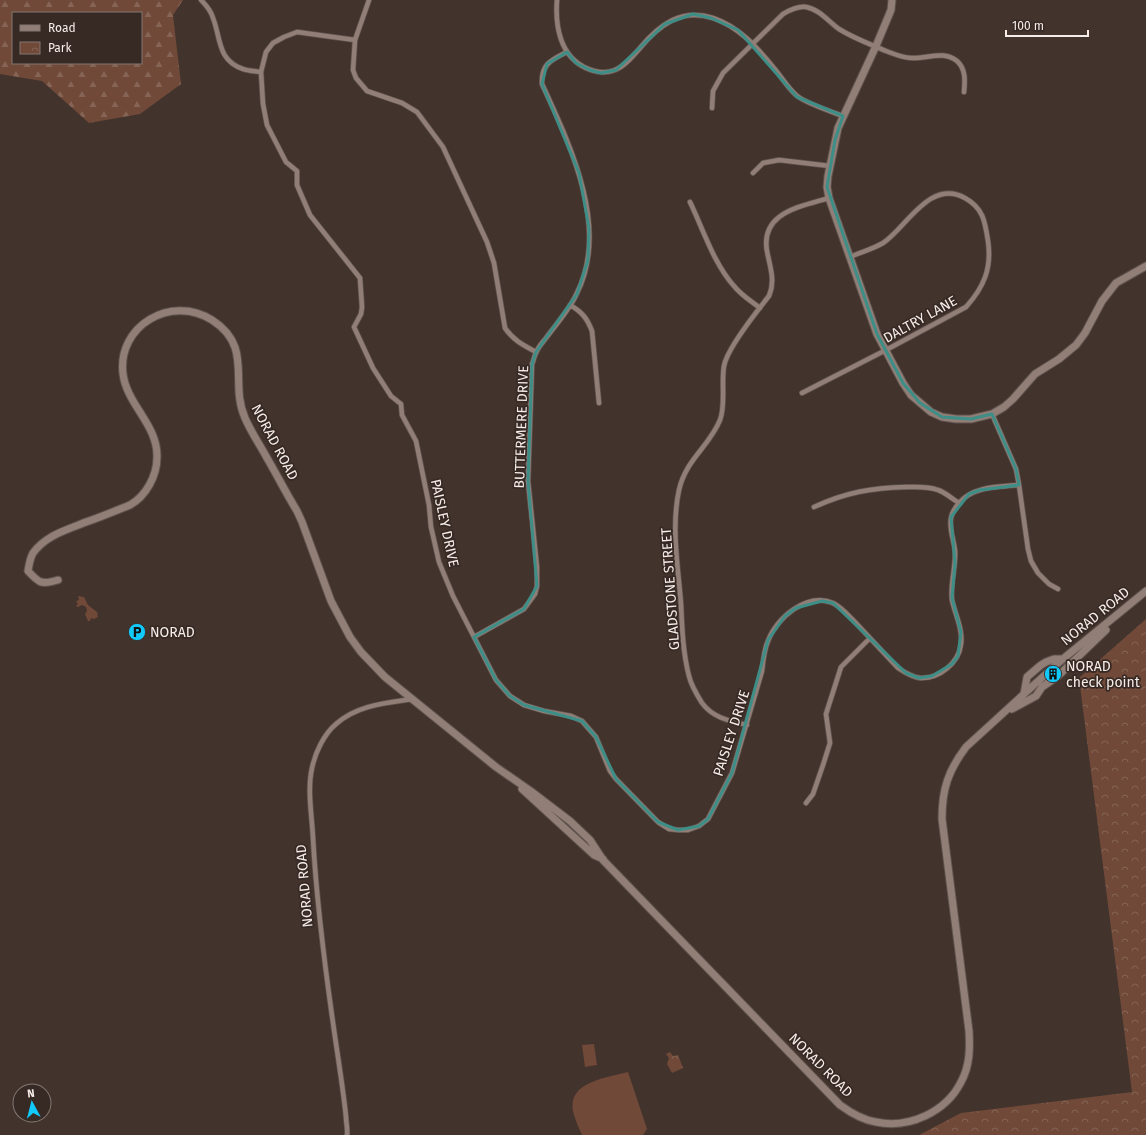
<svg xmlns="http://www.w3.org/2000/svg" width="1146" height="1135" font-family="'Fira Sans',sans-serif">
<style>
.green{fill:#704938}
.forest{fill:url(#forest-firs);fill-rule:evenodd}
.park{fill:url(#park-crowns)}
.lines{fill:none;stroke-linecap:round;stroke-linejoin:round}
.street-casing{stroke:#5e514c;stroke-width:6}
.secondary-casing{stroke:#5e514c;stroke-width:9}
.street{stroke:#907e77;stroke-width:4.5}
.secondary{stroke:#907e77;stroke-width:7}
.marked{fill:none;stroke:#3d8e87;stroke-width:3;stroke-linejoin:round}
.labels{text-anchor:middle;stroke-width:3.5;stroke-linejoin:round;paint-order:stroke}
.street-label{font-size:14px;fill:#f6ede9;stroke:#372923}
.poi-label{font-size:14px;fill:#f6ede9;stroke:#372923;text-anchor:start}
</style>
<defs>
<pattern id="forest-firs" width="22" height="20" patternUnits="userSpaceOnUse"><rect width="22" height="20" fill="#704938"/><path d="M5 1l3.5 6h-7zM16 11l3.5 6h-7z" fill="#856455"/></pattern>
<pattern id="park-crowns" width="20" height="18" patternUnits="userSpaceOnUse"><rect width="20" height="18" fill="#704938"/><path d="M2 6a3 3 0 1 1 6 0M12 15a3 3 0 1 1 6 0" fill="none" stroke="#856455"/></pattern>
</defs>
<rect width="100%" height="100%" fill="#42332d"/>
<path class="green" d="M78 596 84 597 88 605 97 612 98 617 94 619 91 618 90 621H88L85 614 87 611 86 607 82 605 78 607 76 606 78 604 76 601 79 600Z
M594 1044 597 1065 585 1067 582 1045Z
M628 1072 647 1129 643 1135H582C579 1128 576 1122 574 1115 564 1082 606 1078 628 1072Z"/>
<path class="forest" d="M0 0H183L173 15 181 84 140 114 89 123 42 81 0 74ZM13 13H141V63H13Z"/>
<path class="park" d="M1146 619V1135H919L961 1113 1132 1092 1079 678Z
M670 1052 673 1056 678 1055 683 1068 672 1073 667 1064 669 1058 666 1054Z"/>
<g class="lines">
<defs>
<path id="street" d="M201 0C206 5 211 11 213 18 221 38 217 60 243 69 248 71 255 71 261 72
M369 0 355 40 353 70 356 78 367 91 402 103 417 112 443 147 487 242 494 263 505 328C513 340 523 345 536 352
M557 0C555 26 560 56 586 68 595 72 605 74 615 70 625 66 633 56 640 48 659 25 681 8 713 18 739 27 756 46 773 67 781 76 787 87 796 95 803 102 832 112 843 116
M355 40 297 32 284 37 273 43 266 52 261 72 263 104 267 125 286 162 297 171V185L310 215 360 278 362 307 361 314 354 327 373 368 391 396 401 404 402 415 416 441 429 505 431 527 439 562 453 596 496 680 510 696 524 705 544 711 571 716 582 721 596 737 610 771 616 779 658 822 669 829 678 830H688L699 826 708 819 732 773 762 671C763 661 764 650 768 641 776 618 807 592 833 603 841 607 848 615 854 621 869 637 883 652 898 668 904 672 912 677 920 678 939 679 959 663 961 644 963 629 955 614 952 600 950 583 956 568 955 551 954 540 949 530 951 518 952 513 956 506 960 502 974 486 999 487 1019 485
M712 108 713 91 723 73 783 14C790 10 798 6 806 7 819 9 829 22 839 29 853 38 870 44 886 51 894 54 903 58 912 58 927 59 943 50 957 61 966 69 965 81 964 92
M753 173 763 163 779 160 830 166
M690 202C703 229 714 264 734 286 741 295 751 301 760 308
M570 305C582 312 587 318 592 331L599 403
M802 393 886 350 966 307C984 287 992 268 988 241 985 221 983 208 965 198 930 178 906 228 883 243 873 249 861 252 850 257
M992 414 1016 469 1019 485 1028 549 1031 561 1038 573 1049 584 1058 589
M814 507C847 492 871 488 907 487 917 487 928 486 938 490 945 492 952 499 959 503
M474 637 524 609 535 594 537 586V567L528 481 532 364C534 360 534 356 536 353 538 347 543 342 546 338 557 323 570 309 577 293 610 227 570 145 542 84 541 64 551 60 567 52
M747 725C730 721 713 718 702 703 697 695 691 685 689 676 683 653 682 628 681 604 678 566 671 527 679 490 686 459 709 447 720 420 726 405 721 383 724 366 727 348 757 311 769 296 775 282 771 270 768 256 757 213 799 207 829 198
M806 803 813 794 823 765 830 743 826 714 841 667 870 638
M347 1135C348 1129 346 1123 346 1117 344 1097 341 1077 338 1057 327 984 317 911 313 838 312 816 307 790 312 768 315 753 324 734 336 724 357 705 386 703 413 699"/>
<path id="secondary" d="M892 0 891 10 876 46 838 128 828 176 827 187 829 198 877 334 903 383 911 395 931 412 942 417 956 419H971L992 414 1004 407 1013 399 1035 374 1059 359 1076 345 1085 333 1102 301 1116 283 1146 266
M58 580C41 585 39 583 28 571 29 565 30 558 33 553 46 535 67 530 86 522 101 517 115 511 130 505 146 496 157 476 157 457 158 425 127 405 123 374 117 326 171 294 212 320 254 347 229 382 245 418 251 432 260 445 267 458 277 475 286 493 297 511L302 522 331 601 350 637 361 652 385 677 496 767 532 792 570 821 590 840 603 860 840 1105C851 1113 862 1120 876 1122 909 1129 946 1112 961 1082 970 1066 970 1048 969 1031L942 819C942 789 948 771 966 747L1058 663 1146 591
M1024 694 1027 677 1041 665 1046 662 1054 659H1063
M1012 709 1036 696 1042 687 1058 676 1106 630
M522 789 594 855 603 859"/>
</defs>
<use href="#street" class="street-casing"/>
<use href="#secondary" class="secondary-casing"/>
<use href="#street" class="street"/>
<use href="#secondary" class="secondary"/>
</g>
<path class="marked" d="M693 14 711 18 738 30 797 97 843 116 835 140 827 187 877 334 903 383 920 403 942 417 971 419 992 414 1016 469 1019 485 980 490 969 494 951 517 955 563 952 598 961 632 958 656 952 664 932 676 919 678 906 673 833 603 822 601 796 608 785 616 768 640 732 773 708 819 699 826 678 830 658 822 616 779 596 737 582 721 524 705 510 696 496 680 474 637 524 609 537 586 528 481 532 364 536 352 577 294 588 260 589 228 579 173 542 84 547 64 567 52 576 63 590 70 601 73 616 70 665 24Z"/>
<defs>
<symbol id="parking-disc" viewBox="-11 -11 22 22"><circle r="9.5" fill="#11cafb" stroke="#372923"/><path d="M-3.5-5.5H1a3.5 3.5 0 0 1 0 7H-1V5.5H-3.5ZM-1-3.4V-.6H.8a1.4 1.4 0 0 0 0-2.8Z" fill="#111"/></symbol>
<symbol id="building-disc" viewBox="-11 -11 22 22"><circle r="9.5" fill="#11cafb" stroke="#372923"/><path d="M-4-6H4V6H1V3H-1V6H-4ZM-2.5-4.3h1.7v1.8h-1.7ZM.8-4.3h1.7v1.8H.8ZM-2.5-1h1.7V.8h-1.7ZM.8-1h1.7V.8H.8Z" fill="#111"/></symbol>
</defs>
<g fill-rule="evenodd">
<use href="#parking-disc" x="127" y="622" width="20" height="20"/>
<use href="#building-disc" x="1043" y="664" width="20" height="20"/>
</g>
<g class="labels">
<g class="street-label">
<text transform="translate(920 319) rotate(-29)" y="5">DALTRY LANE</text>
<text transform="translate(521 427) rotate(-88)" y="5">BUTTERMERE DRIVE</text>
<text transform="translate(275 442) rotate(62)" y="5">NORAD ROAD</text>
<text transform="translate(445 523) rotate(78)" y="5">PAISLEY DRIVE</text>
<text transform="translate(670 589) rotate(-94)" y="5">GLADSTONE STREET</text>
<text transform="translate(1095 616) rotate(-39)" y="5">NORAD ROAD</text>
<text transform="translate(731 733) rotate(-72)" y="5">PAISLEY DRIVE</text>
<text transform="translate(304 886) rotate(-95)" y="5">NORAD ROAD</text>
<text transform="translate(821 1065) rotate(45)" y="5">NORAD ROAD</text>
</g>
<g class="poi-label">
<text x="150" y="637">NORAD</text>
<text x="1066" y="671">NORAD<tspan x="1066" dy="16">check point</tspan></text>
</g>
</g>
<rect x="12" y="12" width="130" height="52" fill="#372923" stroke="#837772"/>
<rect x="20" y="25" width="20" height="6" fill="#907e77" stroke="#837772"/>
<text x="48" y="32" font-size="12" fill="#f6ede9">Road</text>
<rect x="20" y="42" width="20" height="12" fill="url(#park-crowns)" stroke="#837772"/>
<text x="48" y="52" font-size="12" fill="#f6ede9">Park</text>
<g transform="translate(32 1103) rotate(353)"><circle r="19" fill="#372923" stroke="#837772"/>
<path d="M0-3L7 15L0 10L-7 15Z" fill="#11cafb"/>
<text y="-6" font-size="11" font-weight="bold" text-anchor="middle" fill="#f6ede9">N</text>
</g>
<path d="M1006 30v6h82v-6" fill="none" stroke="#f6ede9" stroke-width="2"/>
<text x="1012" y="30" font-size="12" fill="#f6ede9" stroke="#372923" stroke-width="3" paint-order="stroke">100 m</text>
</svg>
